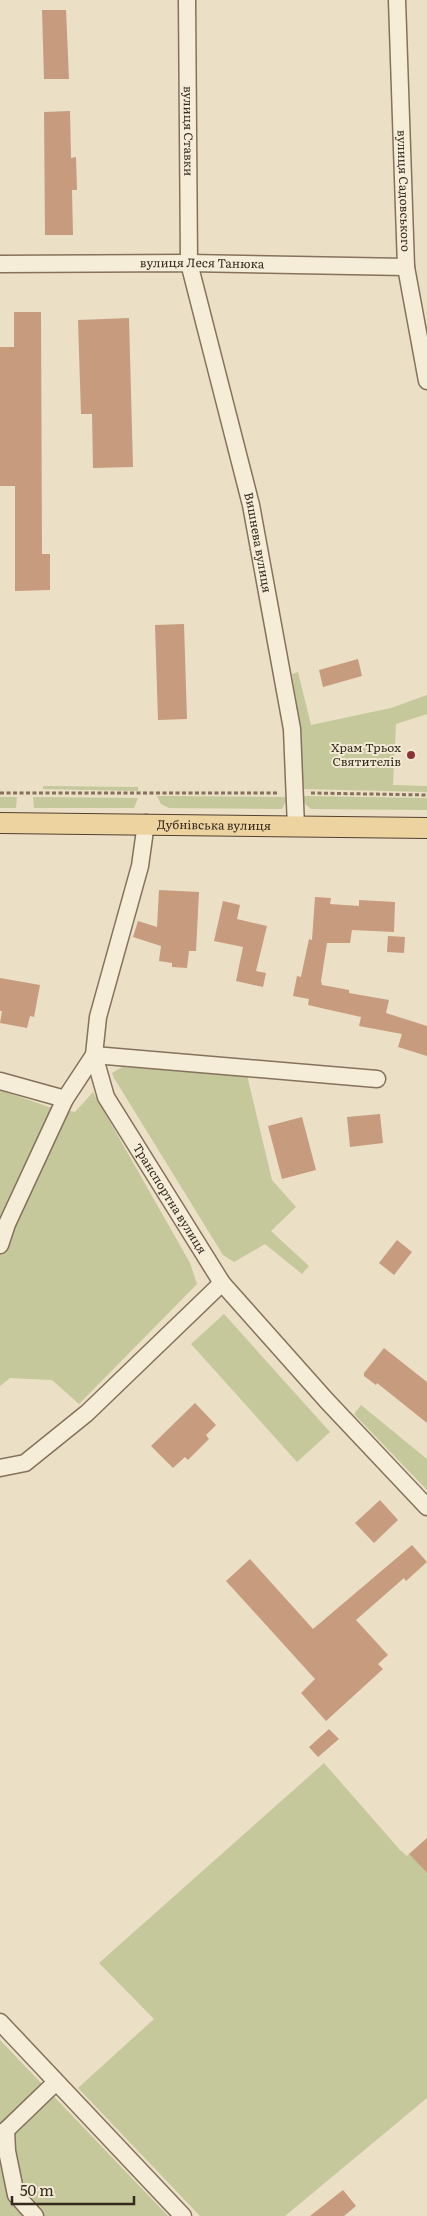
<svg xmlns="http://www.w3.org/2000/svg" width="427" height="2216" font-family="Literata,serif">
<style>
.green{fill:#c4c89a}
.building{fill:#c79b7e}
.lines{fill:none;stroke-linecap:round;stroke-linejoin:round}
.minor-casing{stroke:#85715c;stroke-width:19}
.major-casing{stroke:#534030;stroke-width:22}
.path{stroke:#85715c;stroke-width:3;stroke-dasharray:4 2.5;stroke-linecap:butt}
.minor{stroke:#f6edd8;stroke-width:16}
.major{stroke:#ecd3a0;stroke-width:20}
.poi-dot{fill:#903133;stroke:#f3ead4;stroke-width:2}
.labels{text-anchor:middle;stroke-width:4;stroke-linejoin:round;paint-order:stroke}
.street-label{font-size:12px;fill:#362a1f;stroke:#f3ead4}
.poi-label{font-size:12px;fill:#362a1f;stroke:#f3ead4;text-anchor:end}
</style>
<rect width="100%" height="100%" fill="#ebdfc5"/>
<path class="green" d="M298 672 311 725 391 708 427 695V714L396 724 393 785 427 786V792L302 789 300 728 292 674Z
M43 786 138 787V791L43 789Z
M157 796 288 797 282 809 169 808 161 804Z
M302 796 427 798V810L311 809 305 804Z
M0 797H17L16 808H0Z
M33 797 138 798 134 808H34Z
M122 1067 247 1075 272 1180 296 1207 271 1231 309 1266 302 1274 265 1244 234 1262 223 1255 114 1078 112 1073Z
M0 1090 49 1107 75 1112 93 1092 190 1263 197 1284 79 1404 52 1380 10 1378 0 1386Z
M224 1314 330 1432 297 1462 191 1344Z
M361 1405 427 1459V1490L354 1414Z
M324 1763 400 1850 407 1856 409 1854 427 1873V2098L285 2216H200L78 2088 154 2019 99 1963Z
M0 2040 168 2216H0Z"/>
<path class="building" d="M42 10H66L69 79H44Z
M70 111 71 158 76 157 77 190H72L73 235H45L44 112Z
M14 312H41L42 554H50V590L15 591V486H0V347H14Z
M129 318 133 467 93 468 92 414H81L78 320Z
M184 624 187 719 158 720 155 625Z
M358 659 362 676 323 687 319 670Z
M159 890 199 892 196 951H189L187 968 172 967V963L159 961 161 946 133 937 138 921 157 927Z
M315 897 331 898 330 904 359 906V900L395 902 394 932 352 930 350 943H327L321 981 322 985 349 990V993L389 1000 386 1013 427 1026V1056L398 1047 402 1034 359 1026 361 1017 308 1005 309 999 293 996 297 976 301 977 309 939 312 940Z
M223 901 240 905 237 919 267 926 256 971 266 973 263 987 236 981 243 947 214 941Z
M388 936 405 937 404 953 387 952Z
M0 978 40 985 34 1017 30 1016 27 1028 0 1023 2 1011H0Z
M380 1114 383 1143 350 1147 347 1117Z
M302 1117 316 1170 282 1179 268 1126Z
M397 1240 412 1252 394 1275 379 1263Z
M384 1348 427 1382V1423L377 1383 376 1385 364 1376V1373Z
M195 1403 216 1425 206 1435 209 1439 188 1460 185 1457 173 1468 151 1446Z
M380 1500 398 1520 374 1543 355 1523Z
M412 1545 427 1562 406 1581 404 1578 356 1620 388 1655 378 1664 383 1669 326 1721 301 1693 315 1679 226 1581 250 1559 313 1629Z
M329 1729 339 1739 318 1757 309 1747Z
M427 1838V1873L409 1854Z
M343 2190 356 2206 344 2216H310Z"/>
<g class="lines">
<defs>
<g id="minor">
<path id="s1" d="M187 0 189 263 251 505 292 729 296 827"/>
<path id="s2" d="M397 0 406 267 427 381"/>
<path id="s3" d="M0 264 189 263 406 267"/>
<path id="s4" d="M146 823 140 866 98 1017 94 1055 106 1097 222 1283 327 1401 427 1507"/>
<path d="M0 1081 65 1099 94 1055 377 1079"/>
<path d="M0 1245 7 1224 65 1099"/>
<path d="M0 1468 25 1463 87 1413 222 1283"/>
<path d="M0 2022 183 2216"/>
<path d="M6 2130 7 2151 16 2195 35 2216"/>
<path d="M0 2136 56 2082"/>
</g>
<g id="major">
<path id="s5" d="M0 823 427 828"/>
</g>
</defs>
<use href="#minor" class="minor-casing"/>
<use href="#major" class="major-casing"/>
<path class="path" d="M0 793H279
M311 793 427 795"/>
<use href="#minor" class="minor"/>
<use href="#major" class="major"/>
</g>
<circle class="poi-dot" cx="411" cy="755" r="5"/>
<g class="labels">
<g class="street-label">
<text dy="4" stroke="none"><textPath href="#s1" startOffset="131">вулиця Ставки</textPath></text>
<text dy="4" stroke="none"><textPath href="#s2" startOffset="191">вулиця Садовського</textPath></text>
<text dy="4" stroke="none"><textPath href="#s3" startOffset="202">вулиця Леся Танюка</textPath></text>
<text dy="4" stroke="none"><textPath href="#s1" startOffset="551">Вишнева вулиця</textPath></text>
<text dy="4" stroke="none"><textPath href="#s5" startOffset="214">Дубнівська вулиця</textPath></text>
<text dy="4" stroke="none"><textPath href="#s4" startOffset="402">Транспортна вулиця</textPath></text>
</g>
<g class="poi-label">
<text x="401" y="752">Храм Трьох<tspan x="401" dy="14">Святителів</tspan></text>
</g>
</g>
<path d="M12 2196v8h122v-8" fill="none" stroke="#362a1f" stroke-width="2.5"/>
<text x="20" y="2196" font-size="15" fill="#362a1f" stroke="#f3ead4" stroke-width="4" paint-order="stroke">50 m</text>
</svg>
